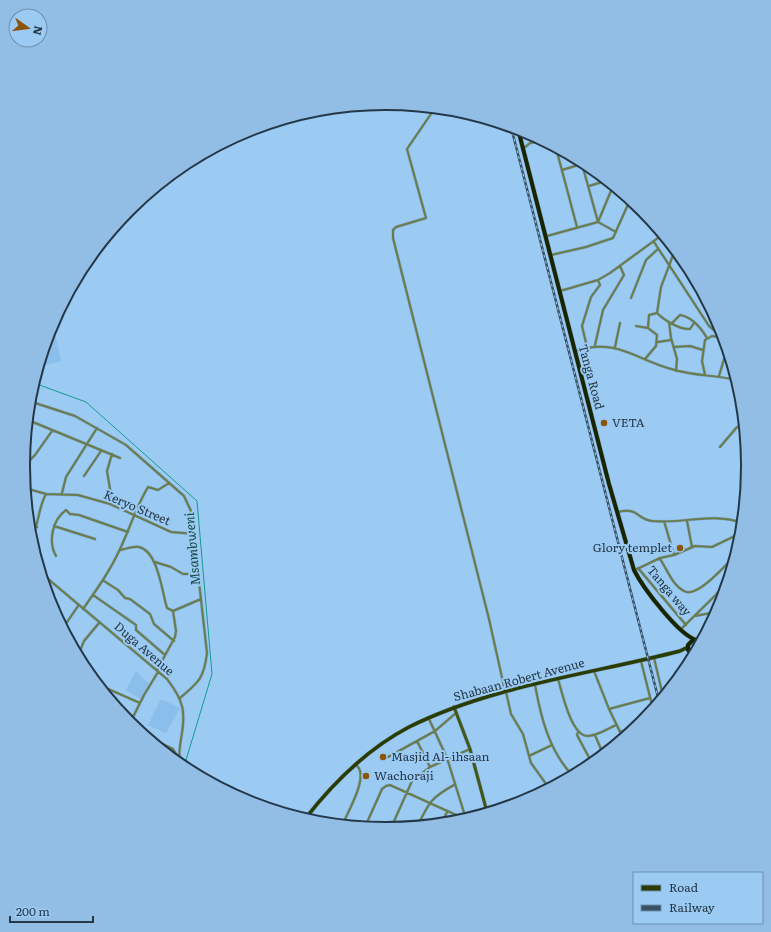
<svg xmlns="http://www.w3.org/2000/svg" width="771" height="932" font-family="Literata,serif">
<style>
.built{fill:#8abeeb}
.lines{fill:none;stroke-linecap:round;stroke-linejoin:round}
.stream{stroke:#159b8f;stroke-width:1}
.street-casing{stroke:#7fa7ca;stroke-width:3}
.secondary-casing{stroke:#7fa7ca;stroke-width:4}
.primary-casing{stroke:#7fa7ca;stroke-width:4.5}
.highway-casing{stroke:#7fa7ca;stroke-width:5}
.street{stroke:#6a7c4b;stroke-width:2}
.secondary{stroke:#435719;stroke-width:3}
.primary{stroke:#2b3c00;stroke-width:3.5}
.highway{stroke:#182500;stroke-width:4}
.rail-casing{stroke:#395165;stroke-width:2.5}
.rail{stroke:#9bcaf3;stroke-width:1;stroke-dasharray:3;stroke-linecap:butt}
.poi-dot{fill:#8c5409;stroke:#9bcaf3;stroke-width:1.5}
.labels{text-anchor:middle;stroke-width:4;stroke-linejoin:round;paint-order:stroke}
.street-label{font-size:12px;fill:#253848;stroke:#9bcaf3}
.poi-label{font-size:12px;fill:#253848;stroke:#9bcaf3;text-anchor:start}
.water-label{font-size:13px;font-style:italic;fill:#184b45;stroke:#9bcaf3}
.rim{fill:none;stroke:#253848;stroke-width:2}
</style>
<rect width="100%" height="100%" fill="#9bcaf3"/>
<path class="built" d="M53 324 61 361 38 367 51 327Z
M136 671 149 684 140 699 126 690Z
M161 699 180 708 166 733 148 725Z"/>
<g class="lines">
<path class="stream" d="M34 383 86 402 197 501 212 674 186 760 190 771"/>
<defs>
<path id="street" d="M435 108 407 149 426 218 396 227 393 230V238L489 619 505 691
M524 148 530 143 543 141
M556 148 577 227
M582 164 598 222 616 232
M562 170 585 163
M589 186 602 182 609 183
M643 211 642 216 655 226
M547 236 598 222 613 186
M654 242 709 326 724 339
M675 250 661 287 657 313C664 320 680 330 690 329L694 323
M551 255 586 247 613 238 630 200
M560 291 598 280 610 273 662 235
M631 298 646 260 658 249
M669 322 671 338 677 359 676 371
M672 323 680 315C692 317 701 328 707 338
M636 326 648 328 657 335 656 346 645 359
M648 327 649 315 657 313
M658 342 671 340
M595 345 603 310 624 275 620 266
M587 347 582 326 591 297 600 285 598 280
M615 347 620 323
M674 347 690 346 703 350
M575 351C618 337 637 361 675 370 695 376 716 375 736 380
M705 375 702 361 705 340 712 336 719 337
M719 376 727 349
M29 401 75 416 126 445 184 496 191 511 207 653C204 678 199 682 180 698
M29 409 30 401
M28 420 120 458
M720 447 737 427
M23 467 35 455 52 431
M84 476 101 451
M25 488 46 494 78 495 110 504 171 532 195 534
M62 493 66 477 97 428
M110 504 111 495 107 471 112 454
M618 512C639 507 636 519 652 521 682 524 713 512 742 523
M28 521 37 527
M664 521 674 555
M687 521 692 547
M54 526 95 539
M31 540C39 525 38 508 46 494
M120 550C126 549 133 546 139 547 158 551 162 592 167 608L173 611
M56 556C48 542 52 520 66 510L70 514 79 515 128 532
M660 559C667 569 672 585 684 591 697 599 725 565 735 556
M155 562 171 567 183 574H198
M638 568 686 625
M635 570 660 558 674 555 695 546 712 547 741 533
M41 573 167 679C184 701 186 712 181 739 180 747 178 755 180 764
M104 581 118 590 125 598 130 599 150 614 154 624 174 641
M717 593 720 605
M93 595 136 625V630L165 655
M83 609C97 589 110 571 120 549 130 528 136 507 148 487L158 490 169 483
M695 616 716 612
M63 628 78 606
M681 629 727 584
M78 656 84 641 99 623
M654 658 663 696
M641 661 653 709
M157 670 175 637 176 631 173 611 201 599
M594 671 609 709 623 738
M558 679C562 692 571 735 587 736 597 736 607 729 616 725
M99 685 140 703
M535 685C541 718 549 750 572 775
M506 692 511 714 523 734 531 763 549 788
M609 709 650 698
M429 719 447 758 466 819
M130 723 144 695 158 672
M578 732 577 735 592 763
M620 732 638 726
M595 735 603 754
M146 736 173 749 179 759
M417 741 430 767
M529 756 552 745
M388 757 435 731 456 713
M442 823 447 812
M343 824C348 811 370 775 356 765
M418 825C429 802 432 797 454 785
M365 827 382 789 386 786 390 785 465 819
M391 828 412 781 430 767 470 749"/>
<path id="secondary" d="M454 707 470 749 487 812"/>
<path id="primary" d="M305 819C333 783 369 748 409 727 491 686 591 674 680 651L688 647"/>
<path id="highway" d="M518 129 609 484 634 570C643 588 678 634 696 640
M694 655 688 650V645L693 640 701 642"/>
</defs>
<use href="#street" class="street-casing"/>
<use href="#secondary" class="secondary-casing"/>
<use href="#primary" class="primary-casing"/>
<use href="#highway" class="highway-casing"/>
<use href="#street" class="street"/>
<use href="#secondary" class="secondary"/>
<use href="#primary" class="primary"/>
<use href="#highway" class="highway"/>
<defs>
<path id="rail" d="M511 127 659 701"/>
</defs>
<use href="#rail" class="rail-casing"/>
<use href="#rail" class="rail"/>
</g>
<g class="poi-dot">
<circle cx="604" cy="423" r="4"/>
<circle cx="680" cy="548" r="4"/>
<circle cx="383" cy="757" r="4"/>
<circle cx="366" cy="776" r="4"/>
</g>
<g class="labels">
<g class="street-label">
<text transform="translate(591 377) rotate(75)" y="4">Tanga Road</text>
<text transform="translate(137 508) rotate(23)" y="4">Keryo Street</text>
<text transform="translate(669 591) rotate(50)" y="4">Tanga way</text>
<text transform="translate(144 649) rotate(41)" y="4">Duga Avenue</text>
<text transform="translate(519 680) rotate(-15)" y="4">Shabaan Robert Avenue</text>
</g>
<g class="poi-label">
<text x="612" y="427">VETA</text>
<text x="672" y="552" text-anchor="end">Glory templet</text>
<text x="391" y="761">Masjid Al- ihsaan</text>
<text x="374" y="780">Wachoraji</text>
</g>
<g class="water-label">
<text transform="translate(192 549) rotate(-95)" y="5">Msambweni</text>
</g>
</g>
<path d="M0 0H771V932H0ZM385 110H386A355 355 0 0 1 741 465V467A355 355 0 0 1 386 822H385A355 355 0 0 1 30 467V465A355 355 0 0 1 385 110Z" fill="#92bee5" fill-rule="evenodd"/>
<path class="rim" d="M385 110H386A355 355 0 0 1 741 465V467A355 355 0 0 1 386 822H385A355 355 0 0 1 30 467V465A355 355 0 0 1 385 110Z"/>
<rect x="633" y="872" width="130" height="52" fill="#9bcaf3" stroke="#6c90af"/>
<rect x="641" y="885" width="20" height="6" fill="#2b3c00" stroke="#6c90af"/>
<text x="669" y="892" font-size="12" fill="#253848">Road</text>
<rect x="641" y="905" width="20" height="6" fill="#395165" stroke="#6c90af"/>
<text x="669" y="912" font-size="12" fill="#253848">Railway</text>
<g transform="translate(28 28) rotate(104)"><circle r="19" fill="#9bcaf3" stroke="#6c90af"/>
<path d="M0-3L7 15L0 10L-7 15Z" fill="#8c5409"/>
<text y="-6" font-size="11" font-weight="bold" text-anchor="middle" fill="#253848">N</text>
</g>
<path d="M10 916v6h83v-6" fill="none" stroke="#253848" stroke-width="2"/>
<text x="16" y="916" font-size="12" fill="#253848" stroke="#9bcaf3" stroke-width="3" paint-order="stroke">200 m</text>
</svg>
